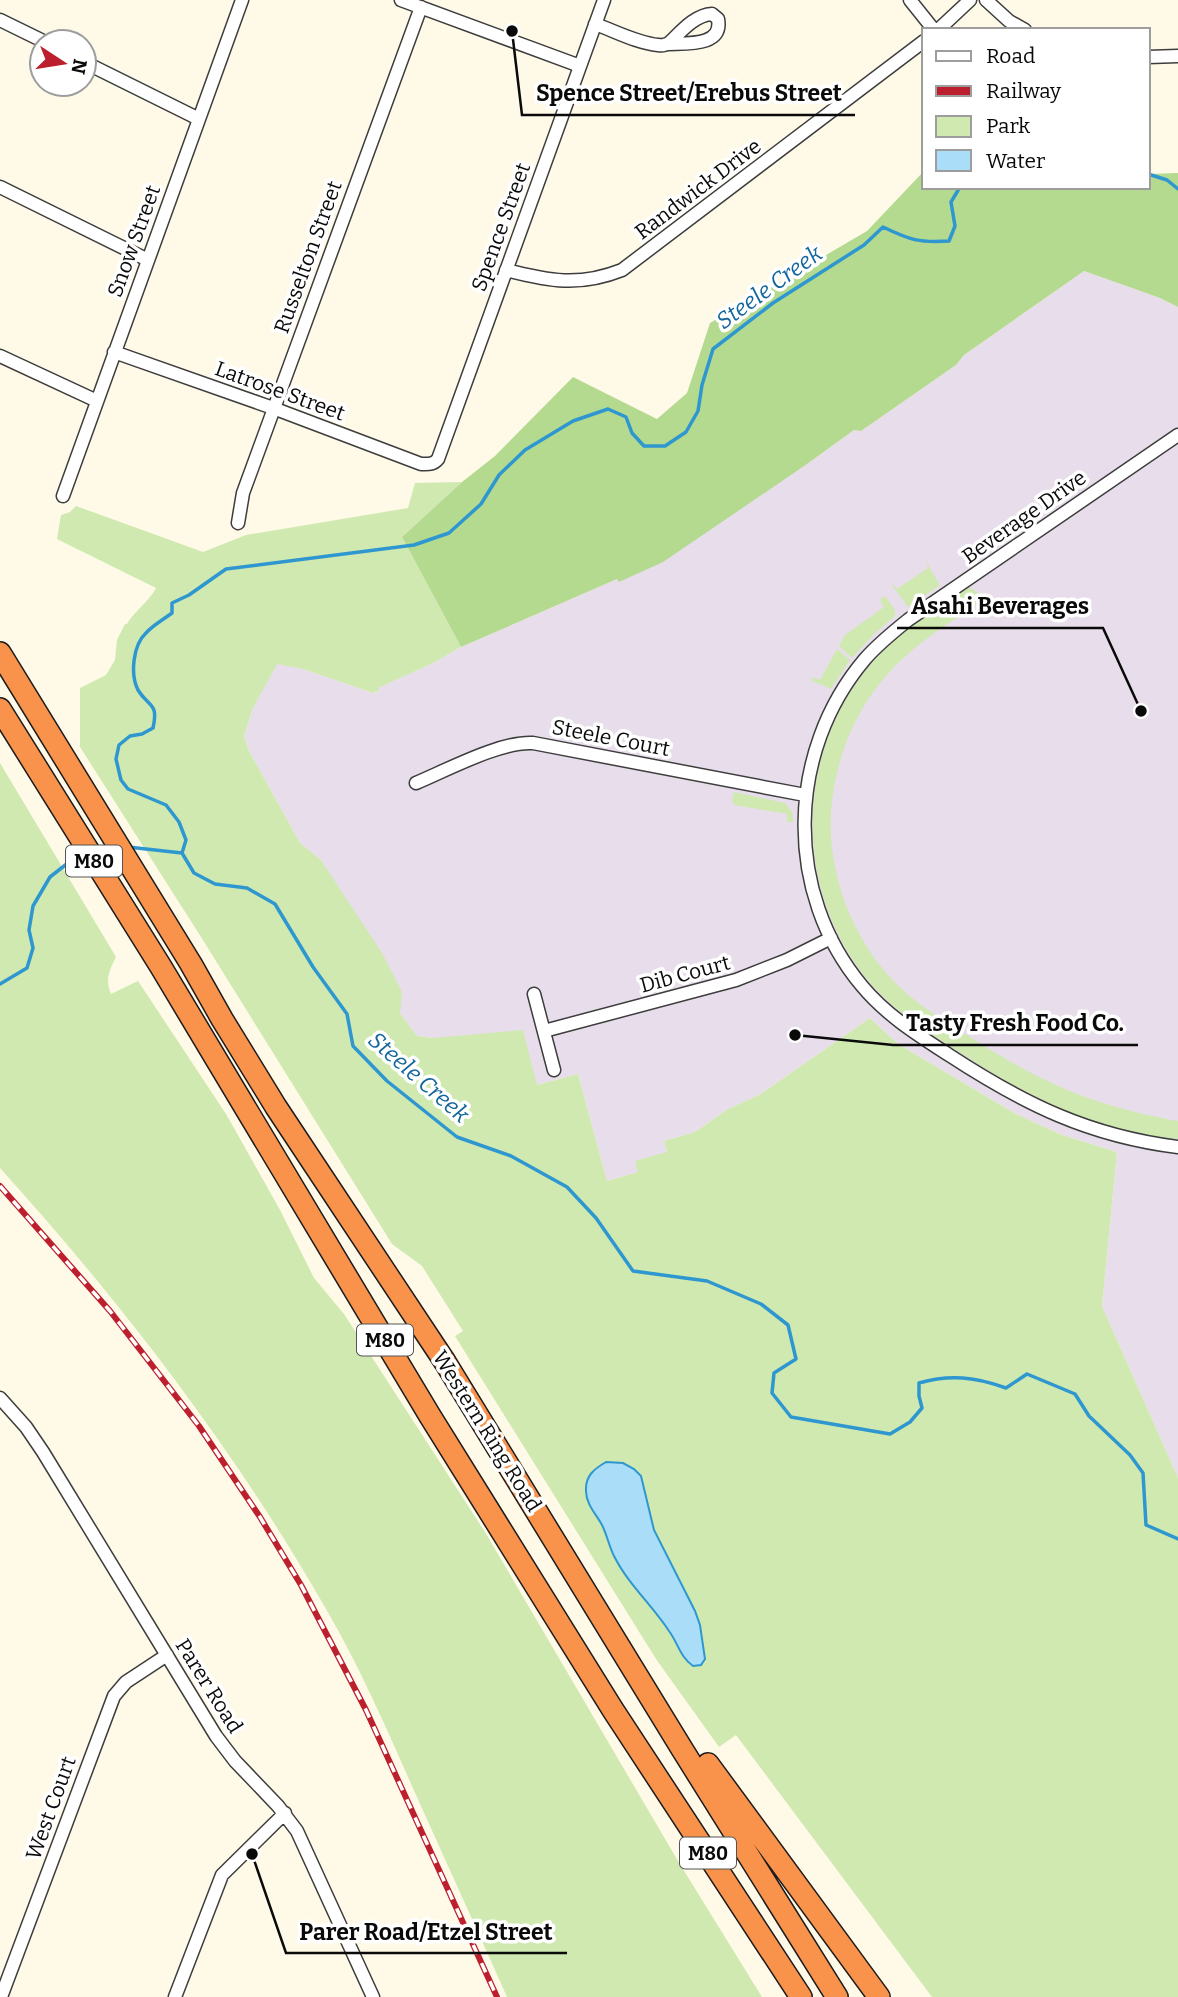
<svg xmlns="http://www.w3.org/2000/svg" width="1178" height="1997" font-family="Bitter,serif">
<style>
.industrial{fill:#e8ddea}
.green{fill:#d0e9b1}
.forest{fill:#b4da90}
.water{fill:#aadef8;stroke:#2f97d0;stroke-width:2}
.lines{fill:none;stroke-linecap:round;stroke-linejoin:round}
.stream{stroke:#2f97d0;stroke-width:3.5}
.minor-casing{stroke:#3d3d3d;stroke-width:15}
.motorway-casing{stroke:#1b1b1b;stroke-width:24}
.minor{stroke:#fff;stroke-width:12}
.motorway{stroke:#f9934b;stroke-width:21}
.rail-casing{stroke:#bc202e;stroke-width:6}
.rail{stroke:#fff;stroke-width:3.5;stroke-dasharray:10;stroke-linecap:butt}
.labels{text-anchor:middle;stroke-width:7;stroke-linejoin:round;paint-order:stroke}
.shield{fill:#fff;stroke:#545454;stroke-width:2}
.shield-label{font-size:19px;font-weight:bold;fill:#0a0a0a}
.street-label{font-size:21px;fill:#0a0a0a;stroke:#fff}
.water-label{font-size:23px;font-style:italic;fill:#12669d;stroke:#fff}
.leader{fill:none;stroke:#0a0a0a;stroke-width:2.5}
.callout-dot{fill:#0a0a0a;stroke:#fff;stroke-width:2.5}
.callout-label{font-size:23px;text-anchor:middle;font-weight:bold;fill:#0a0a0a;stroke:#fff;stroke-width:7;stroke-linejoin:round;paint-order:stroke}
</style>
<rect width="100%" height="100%" fill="#fff9e7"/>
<path class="industrial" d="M1084 271 1160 298 1178 307V1478L1102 1306 1117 1152 1062 1135 1016 1114 898 1044 870 1018 759 1095 728 1109 695 1132 664 1141 667 1152 638 1172 607 1181 578 1074 537 1085 433 1038 417 1036 400 1013 321 860 300 843 249 751 244 736 253 708 276 663 303 669 373 693 378 692 377 688 433 663 461 647 617 579 807 464 854 430 861 431 956 365 964 355Z"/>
<path class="green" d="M462 482 402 537 461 647 433 663 378 688 379 691 373 693 303 669 277 664 253 708 244 736 249 751 300 843 321 860 382 953 402 992 400 1013 417 1036 433 1038 523 1030 537 1085 578 1074 607 1181 638 1172 635 1161 667 1152 664 1141 695 1132 728 1109 759 1095 870 1018 898 1044 1016 1114 1062 1135 1117 1152 1102 1306 1178 1478V1997H932L736 1735 719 1747 656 1659 455 1336 463 1331 422 1266 392 1244 201 937 80 747V688L106 675 115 660 117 640 125 624H127C135 610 149 602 156 588L57 539 61 515 70 512 76 506 203 552 246 535 408 508 415 483Z
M925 560 940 585 908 607 892 585 893 584 897 589 928 568Z
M969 587 986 598C952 622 913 644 886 676 853 713 835 762 831 811 827 876 855 947 904 991 926 1011 953 1026 978 1042 1046 1085 1099 1107 1178 1121V1139C1103 1132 1034 1101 972 1060 936 1037 899 1016 871 984 790 890 794 743 880 654 906 628 939 607 969 587Z
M885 596 895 610V616L875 633 852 658 839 646 845 635 884 607 880 600Z
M837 649 850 660 831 689 812 681 813 677 820 680Z
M0 763 116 957C109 971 105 980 111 994L138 981 226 1114 280 1210 314 1278 344 1314 485 1532 678 1861 762 1997H507C477 1929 446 1862 416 1795 388 1732 361 1669 326 1609 235 1450 123 1304 0 1168Z
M734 792 785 803 792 812 793 822H787V814L734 805 732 800Z"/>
<path class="forest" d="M924 171V187H1148V174L1178 173V307L1160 298 1084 271 964 355 956 365 861 431 854 430 807 464 663 562 619 582 617 579 461 647 402 537 462 482 495 456 573 377 657 419 687 393 710 323 867 231Z"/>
<path class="water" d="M606 1462 623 1463 634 1469 641 1476 654 1530 695 1611 700 1625 705 1659 701 1665 693 1666C680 1657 678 1643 669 1631 652 1605 628 1584 614 1556 609 1546 607 1535 602 1525 596 1514 586 1504 586 1491 585 1476 594 1469 606 1462Z"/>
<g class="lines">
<path class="stream" d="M1148 174 1167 180 1178 189
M128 847 182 853 186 840 179 822 166 805 128 789 121 780 116 759 119 745 130 736 142 734 153 728C159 702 148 707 138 690 130 674 133 645 146 633 153 625 164 619 172 613V603L189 595 226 569 414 545 449 533 481 504 499 475 525 450 573 421 608 409 626 417 632 433 644 446H665L686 432 698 411 702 385 713 349 773 303 864 245 883 227C910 240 919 243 949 241L955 226 951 202 960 187
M182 853 194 873 215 884 247 888 275 904 313 967 347 1014 353 1046 387 1081 457 1137 511 1156 567 1187 596 1218 633 1271 707 1281 761 1304 788 1325 796 1359 774 1373 772 1393 791 1417 890 1434 910 1422 922 1408 919 1396V1383C950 1374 976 1377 1006 1388L1027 1374 1075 1394 1089 1416 1130 1455 1143 1473 1146 1525 1178 1539
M0 984 27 968 33 948 29 930 33 906 50 877 82 852"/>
<defs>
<path id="minor" d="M401 0 580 66
M910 0 934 30
M986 0 1009 21 1025 30
M0 20 45 42
M595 24C615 31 637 43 658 45 665 46 661 45 668 44 686 43 723 47 718 19L712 14C694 15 680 33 668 44
M938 30 970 0
M1148 57 1178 56
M84 62 199 119
M0 187 148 260
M506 270C549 281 579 287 622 270L924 41
M114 352 273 408 421 464C428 464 433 465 438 459L604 0
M0 356 97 401
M1178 435 908 620C893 632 878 644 865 659 786 752 784 893 862 986 886 1015 918 1035 949 1055 1024 1104 1089 1136 1178 1147
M63 496 242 0
M238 523 243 493 421 7
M416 783C447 770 501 741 533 743L805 795
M534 994 554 1070
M544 1031 736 980 787 960 831 938
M0 1398 26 1427 43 1452 216 1736 235 1761 278 1806 297 1831 373 1997
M1 1997 114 1696 126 1682 167 1655
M175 1997 222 1875 285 1813"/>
<path id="motorway" d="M0 653 191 964 222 1019 276 1107 445 1362 682 1749 837 1997
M0 709 161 967 430 1416 613 1710 801 1997
M708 1764 879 1997"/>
</defs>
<use href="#minor" class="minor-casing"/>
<use href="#motorway" class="motorway-casing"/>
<use href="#minor" class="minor"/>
<use href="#motorway" class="motorway"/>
<defs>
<path id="rail" d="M0 1186 110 1311 199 1426 260 1517 301 1585 366 1710 497 1997"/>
</defs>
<use href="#rail" class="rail-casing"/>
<use href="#rail" class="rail"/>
</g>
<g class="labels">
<g class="shield">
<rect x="66" y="845.5" width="56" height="31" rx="5"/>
<rect x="357" y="1324.5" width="56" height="31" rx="5"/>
<rect x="680" y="1837.5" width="56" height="31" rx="5"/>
</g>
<g class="shield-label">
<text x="94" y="868">M80</text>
<text x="385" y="1347">M80</text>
<text x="708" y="1860">M80</text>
</g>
<g class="street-label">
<text transform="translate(698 189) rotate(-37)" y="7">Randwick Drive</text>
<text transform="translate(501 227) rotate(-70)" y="7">Spence Street</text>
<text transform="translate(134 241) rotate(-70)" y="7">Snow Street</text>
<text transform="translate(308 257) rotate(-70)" y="7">Russelton Street</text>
<text transform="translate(280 391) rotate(20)" y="7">Latrose Street</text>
<text transform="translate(1024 517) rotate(-35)" y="7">Beverage Drive</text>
<text transform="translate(611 738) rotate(11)" y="7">Steele Court</text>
<text transform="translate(685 974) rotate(-15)" y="7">Dib Court</text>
<text transform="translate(487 1431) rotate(58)" y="7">Western Ring Road</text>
<text transform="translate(209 1686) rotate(58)" y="7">Parer Road</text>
<text transform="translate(51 1808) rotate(-70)" y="7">West Court</text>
</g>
<g class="water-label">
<text transform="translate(769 287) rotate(-36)" y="8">Steele Creek</text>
<text transform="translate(419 1077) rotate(41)" y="8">Steele Creek</text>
</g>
</g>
<path class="leader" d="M512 31L522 115H855M1141 711L1103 628H897M795 1035L893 1045H1138M252 1854L286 1953H567"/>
<g class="callout-dot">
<circle cx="512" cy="31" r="7"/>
<circle cx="1141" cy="711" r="7"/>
<circle cx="795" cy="1035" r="7"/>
<circle cx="252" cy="1854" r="7"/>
</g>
<g class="callout-label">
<text x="689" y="101">Spence Street/Erebus Street</text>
<text x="1000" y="614">Asahi Beverages</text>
<text x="1015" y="1031">Tasty Fresh Food Co.</text>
<text x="426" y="1940">Parer Road/Etzel Street</text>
</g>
<rect x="922" y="28" width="228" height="161" fill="#ffffff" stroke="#9d9d9d" stroke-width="2"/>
<rect x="936" y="51" width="35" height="10" fill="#ffffff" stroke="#9d9d9d" stroke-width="2"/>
<text x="986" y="63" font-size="21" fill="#0a0a0a">Road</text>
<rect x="936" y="86" width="35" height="10" fill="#bc202e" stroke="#9d9d9d" stroke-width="2"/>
<text x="986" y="98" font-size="21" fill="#0a0a0a">Railway</text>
<rect x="936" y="116" width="35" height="21" fill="#d0e9b1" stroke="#9d9d9d" stroke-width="2"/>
<text x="986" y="133" font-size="21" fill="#0a0a0a">Park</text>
<rect x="936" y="150" width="35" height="21" fill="#aadef8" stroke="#9d9d9d" stroke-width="2"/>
<text x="986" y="168" font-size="21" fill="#0a0a0a">Water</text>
<g transform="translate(63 63) rotate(102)"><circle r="33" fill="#ffffff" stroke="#9d9d9d" stroke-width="2"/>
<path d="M0-5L12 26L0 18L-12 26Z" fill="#bc202e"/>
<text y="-10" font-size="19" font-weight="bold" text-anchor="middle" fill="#0a0a0a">N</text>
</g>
</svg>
